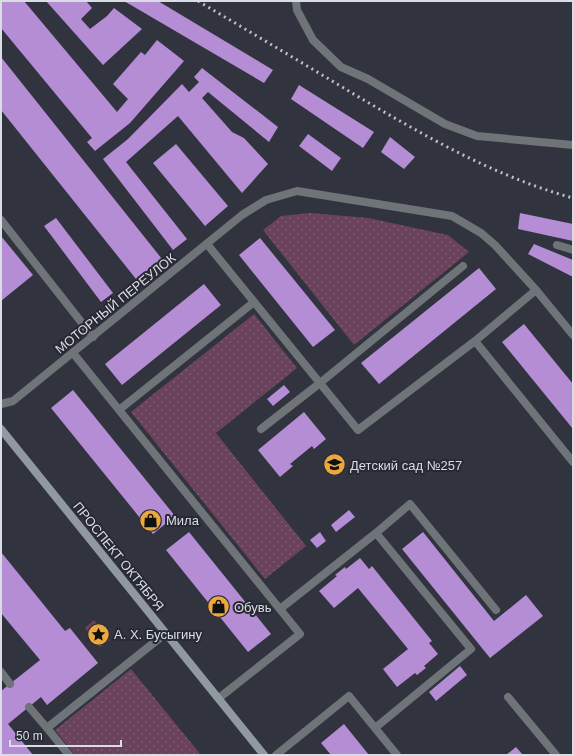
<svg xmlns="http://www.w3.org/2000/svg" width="574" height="756" font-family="Helvetica,sans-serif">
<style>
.grass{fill:url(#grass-tufts)}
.park{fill:url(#park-dots)}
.building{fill:#b48dd5}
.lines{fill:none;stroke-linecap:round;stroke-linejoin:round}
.service{stroke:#6f7479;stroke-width:8}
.minor{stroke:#6f7479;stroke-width:8}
.secondary{stroke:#9098a0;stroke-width:8}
.rail{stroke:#bdbfc8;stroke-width:3;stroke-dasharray:2 4;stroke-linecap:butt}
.labels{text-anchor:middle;stroke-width:4;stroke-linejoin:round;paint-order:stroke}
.street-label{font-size:13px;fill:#dbdde5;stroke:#272934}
.poi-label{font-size:13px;fill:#dbdde5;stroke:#272934;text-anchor:start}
</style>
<defs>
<pattern id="grass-tufts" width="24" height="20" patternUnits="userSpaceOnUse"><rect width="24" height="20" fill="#6a425c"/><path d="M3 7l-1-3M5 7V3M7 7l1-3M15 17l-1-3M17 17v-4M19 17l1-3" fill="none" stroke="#7f5d73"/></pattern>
<pattern id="park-dots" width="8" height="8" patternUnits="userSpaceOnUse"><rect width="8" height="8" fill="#6a425c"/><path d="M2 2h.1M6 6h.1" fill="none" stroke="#7f5d73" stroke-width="1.8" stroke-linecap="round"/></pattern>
</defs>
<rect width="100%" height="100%" fill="#31333f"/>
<path class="grass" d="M94 620 110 640 100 647 85 628Z"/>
<path class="park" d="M310 213 368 218 448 235 469 252 354 345 263 230 281 216Z
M254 314 297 368 216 433 306 546 265 579 131 412Z
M131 669 201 755H75L55 730Z"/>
<path class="building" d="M1 1H24L117 112 128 99 113 84 141 52 145 55 157 40 184 61 130 123 95 151 87 142 92 138 1 28Z
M46 1H86L92 8 81 19 90 29 107 16 114 8 142 29 103 65Z
M124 1H158L273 70 264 83Z
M1 57 162 259 136 279 1 110Z
M202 68 278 127 269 142 208 92 202 98 232 132 244 138 268 164 242 193 178 116 126 162 187 239 173 250 103 159 128 139 182 84 189 92 199 82 194 77Z
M299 85 374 132 363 148 291 99Z
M308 134 341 158 332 171 299 146Z
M390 137 415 157 404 169 381 152Z
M176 144 228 206 205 226 153 163Z
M520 213 573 224V241L518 229Z
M56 218 113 293 101 302 44 226Z
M1 236 33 275 1 301Z
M260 238 335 330 313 347 239 255Z
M534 244 573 260V277L528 254Z
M479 268 496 289 379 384 361 363Z
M204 284 221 305 122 385 105 364Z
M524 324 573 384V429L502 342Z
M284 385 290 392 273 406 267 399Z
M73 390 175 516 153 534 51 408Z
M304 412 326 439 314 449 312 446 290 464 293 466 280 477 258 450Z
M349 510 355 517 336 532 331 525Z
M189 532 271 634 248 652 166 550Z
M320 532 326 541 317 548 310 540Z
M423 532 494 621 526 595 543 616 490 658 402 549Z
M1 552 65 631 70 628 98 663 47 705 41 697 8 724 33 755H1V691L40 660 1 613Z
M360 558 369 569 372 566 432 641 429 643 438 654 424 666 426 668 417 675 415 673 397 687 383 669 408 649 358 588 334 608 319 591 337 576 335 575 345 567 346 569Z
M460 666 467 675 436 701 429 692Z
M344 724 369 755H331L321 743Z
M516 747 523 755H506Z"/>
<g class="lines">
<path class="service" d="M296 1 297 10 313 40 341 67 368 79 445 124 477 136 573 145
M1 220 93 337
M207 244 358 430 475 341 536 290
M557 245 573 250
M475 341 573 462
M73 353 300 634 219 698
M119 410 254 302
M261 429 320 383 463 266
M280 609 376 533
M1 672 10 684
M508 697 556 755
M29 707 47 728 166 633
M47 728 69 755
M375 728 471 649 376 533 410 504 496 610
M276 755 349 696 397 755"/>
<path class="minor" d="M1 404 13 401 242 215 266 200 297 191 452 216 481 233 495 245 536 290 573 335"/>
<path class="secondary" d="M1 429 264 755"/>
<path class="rail" d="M198 1C250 32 301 62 352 93 423 135 493 176 573 198"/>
</g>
<defs>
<symbol id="school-disc" viewBox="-11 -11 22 22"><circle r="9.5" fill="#eda83b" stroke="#272934"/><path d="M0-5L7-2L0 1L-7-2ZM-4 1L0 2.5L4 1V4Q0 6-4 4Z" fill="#111"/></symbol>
<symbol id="shop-disc" viewBox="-11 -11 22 22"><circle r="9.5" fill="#eda83b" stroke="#272934"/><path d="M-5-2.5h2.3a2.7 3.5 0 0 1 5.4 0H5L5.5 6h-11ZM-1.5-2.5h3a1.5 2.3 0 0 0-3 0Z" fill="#111"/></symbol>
<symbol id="sight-disc" viewBox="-11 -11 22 22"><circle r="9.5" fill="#eda83b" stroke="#272934"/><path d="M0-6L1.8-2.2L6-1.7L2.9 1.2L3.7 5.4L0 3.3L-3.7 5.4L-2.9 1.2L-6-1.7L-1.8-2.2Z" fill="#111"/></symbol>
</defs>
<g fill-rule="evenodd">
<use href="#school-disc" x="322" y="452" width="25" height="25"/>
<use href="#shop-disc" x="138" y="508" width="25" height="25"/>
<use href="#shop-disc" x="206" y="594" width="25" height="25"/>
<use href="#sight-disc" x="86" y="622" width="25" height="25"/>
</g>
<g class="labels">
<g class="street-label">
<text transform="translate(115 303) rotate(-39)" y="5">МОТОРНЫЙ ПЕРЕУЛОК</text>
<text transform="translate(119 556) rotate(51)" y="5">ПРОСПЕКТ ОКТЯБРЯ</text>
</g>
<g class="poi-label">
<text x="350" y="470">Детский сад №257</text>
<text x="166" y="525">Мила</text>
<text x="234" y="612">Обувь</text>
<text x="114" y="639">А. Х. Бусыгину</text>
</g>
</g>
<rect width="574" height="756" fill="none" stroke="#dbdde5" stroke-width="4"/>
<path d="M10 740v6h111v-6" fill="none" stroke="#dbdde5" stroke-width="2"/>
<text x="16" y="740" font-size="12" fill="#dbdde5" stroke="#272934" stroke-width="3" paint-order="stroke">50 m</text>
</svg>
